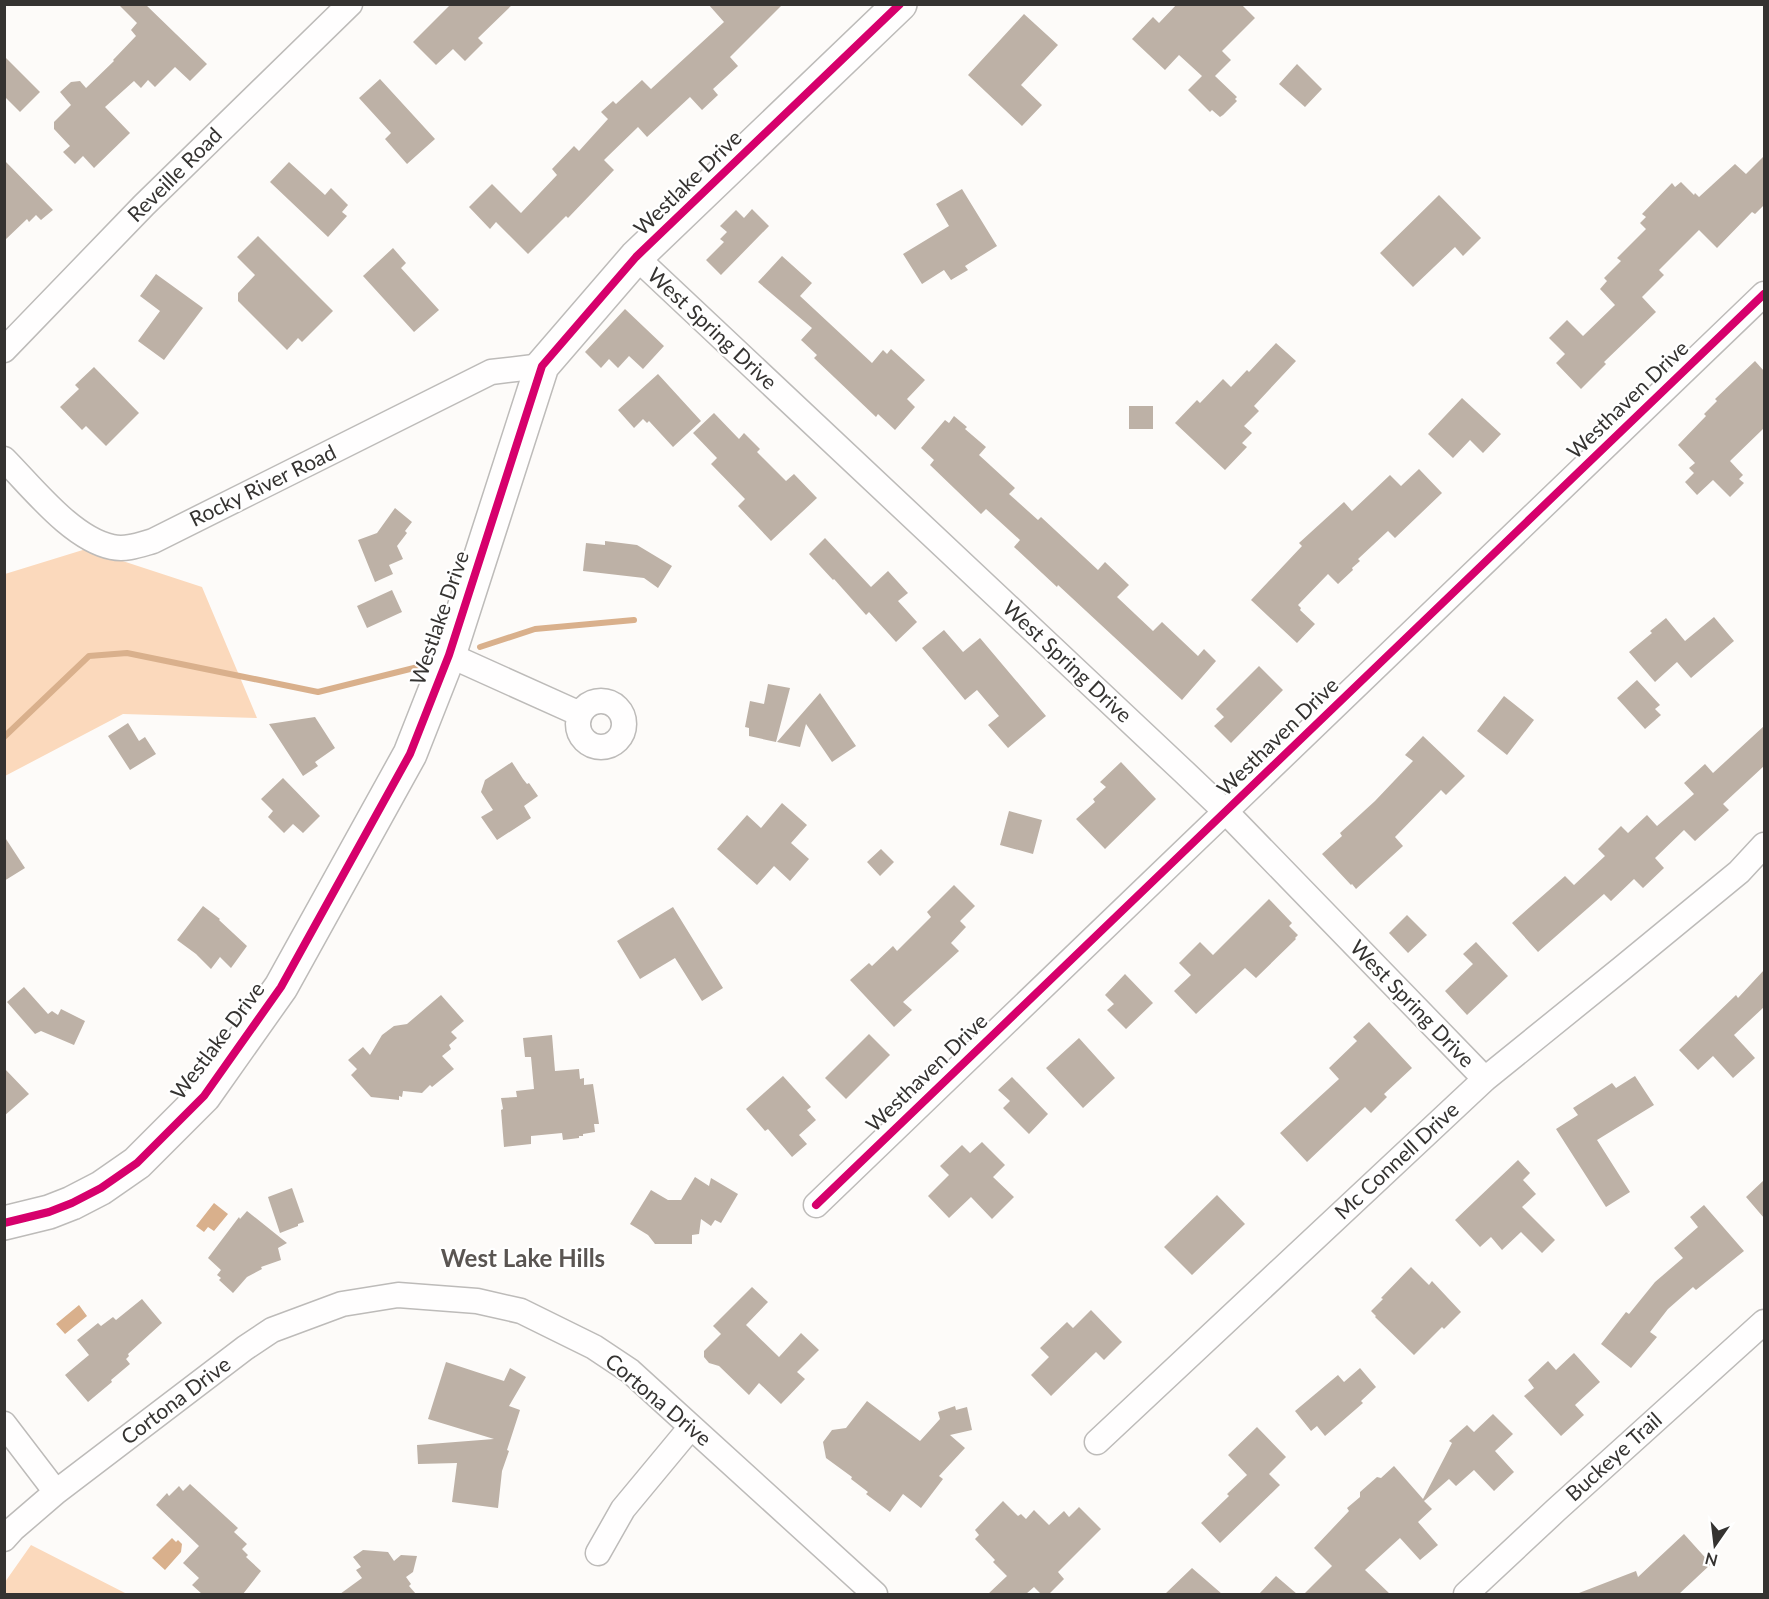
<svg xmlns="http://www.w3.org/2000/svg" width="1769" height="1599" font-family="Lato,sans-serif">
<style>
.forest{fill:#fbd9bc}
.water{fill:#d9b08c}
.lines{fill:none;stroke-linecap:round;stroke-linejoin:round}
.stream{stroke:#d9b08c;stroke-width:6}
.building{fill:#bdb1a6}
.street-casing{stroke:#bdbbb9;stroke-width:27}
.secondary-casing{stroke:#bdbbb9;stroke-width:36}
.street{stroke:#fffefe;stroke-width:24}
.secondary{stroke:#fffefe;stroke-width:33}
.cycleway-casing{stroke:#fff;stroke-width:11}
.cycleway{stroke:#d6006c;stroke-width:8}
.labels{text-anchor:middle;stroke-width:4.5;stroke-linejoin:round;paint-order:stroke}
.street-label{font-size:21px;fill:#353331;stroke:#fff}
.quarter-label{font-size:24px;font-weight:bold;fill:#5a5552;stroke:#fff}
</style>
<rect width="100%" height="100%" fill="#fdfbf9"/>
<path class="forest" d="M86 549 202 587 257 718 123 714 5 776V574Z
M31 1545 127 1594H5V1582Z"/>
<path class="water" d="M214 1203 228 1214 214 1231 208 1227 204 1232 196 1226Z
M79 1305 87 1316 65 1334 56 1324Z
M172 1538 176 1542 178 1540 182 1544 181 1552 165 1570 152 1558Z"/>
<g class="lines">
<path class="stream" d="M480 647 535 629 634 620
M4 737 89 656 127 653 318 692 426 665"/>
</g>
<path class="building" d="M118 4H145L207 64 190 81 175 67 155 87 148 80 141 88 134 81 105 107 130 133 94 168 83 156 75 164 63 152 70 146 54 129V122L71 105 60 92 71 82 80 81 86 88 114 61 113 60 136 36 131 30 137 23Z
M451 4H513L478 38 483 43 465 61 453 49 436 65 413 42Z
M708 4H783L730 57 738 66 713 89 718 95 702 110 690 97 647 137 638 127 604 160 614 170 568 218 566 216 528 254 496 222 490 229 469 207 492 184 521 213 557 175 552 169 574 146 579 151 608 119 601 112 613 101 616 104 642 80 651 89 724 22Z
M1177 4H1241L1255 18 1222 51 1231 60 1215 76 1237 97 1235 99 1237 101 1223 115 1220 117 1212 110 1210 112 1188 90 1202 76 1179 55 1165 70 1132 39 1153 17 1159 23Z
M1024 14 1058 45 1021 85 1042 105 1022 126 968 75Z
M4 56 40 92 20 112 4 96Z
M1297 64 1322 89 1305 107 1279 84Z
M380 79 435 139 407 164 385 139 391 133 359 98Z
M1764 156V205L1755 214 1752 212 1717 248 1699 230 1659 270 1664 275 1642 297 1656 312 1604 362 1606 364 1581 389 1556 363 1565 354 1549 338 1567 320 1583 336 1615 305 1600 289 1607 281 1604 278 1621 261 1617 258 1646 229 1640 223 1646 217 1642 214 1672 183 1675 187 1681 182 1694 195 1695 193 1699 197 1735 164 1746 174Z
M4 160 53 210 41 220 36 215 29 222 27 219 4 241Z
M289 162 325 195 331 188 348 205 342 212 347 216 328 237 270 182Z
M962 189 997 246 965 266 968 270 951 280 944 270 922 284 903 254 949 226 936 204Z
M1439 195 1481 238 1463 256 1455 247 1413 287 1380 253Z
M752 209 769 226 721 275 706 260 724 242 720 239 727 232 720 226 736 210 744 218Z
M258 236 333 311 302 342 298 338 287 350 238 301V293L255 275 237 257Z
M393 248 406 263 401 268 439 310 414 332 363 276Z
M782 256 812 283 800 296 872 363 883 350 887 354 891 349 925 380 907 399 915 407 895 430 878 414 876 417 814 358 817 355 801 340 812 328 758 282Z
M156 274 203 308 164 360 138 341 160 311 140 296Z
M625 309 664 346 643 369 629 356 618 368 609 359 601 368 585 352Z
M1276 343 1296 361 1254 406 1259 411 1244 426 1252 433 1242 443 1247 447 1225 470 1175 423 1197 400 1200 403 1223 379 1231 387 1247 370 1249 372Z
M1755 361 1764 371V428L1730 461 1743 475 1739 479 1744 483 1730 497 1713 480 1697 495 1685 482 1694 473 1689 468 1695 463 1678 445 1706 416 1704 414 1717 401 1715 399Z
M94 367 139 413 106 446 86 426 82 430 60 407 79 389 75 385Z
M658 374 701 421 673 447 649 421 647 423 643 419 634 428 618 410Z
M1462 398 1501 434 1483 453 1470 440 1453 458 1428 434Z
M1129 406H1153V429H1129Z
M714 413 739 439 744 433 760 449 757 452 786 481 794 474 817 498 771 541 738 506 745 499 711 464 717 458 693 433Z
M954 416 967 427 965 429 986 447 979 455 1015 488 1009 494 1038 520 1041 517 1098 570 1105 562 1129 585 1117 597 1153 631 1162 622 1198 656 1204 649 1216 661 1182 700 1058 585 1057 587 1014 547 1020 540 986 509 981 514 930 465 934 460 921 448 945 420 949 423Z
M1419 469 1442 493 1395 538 1388 531 1358 559 1360 561 1352 568 1353 570 1338 584 1328 574 1298 605 1301 608 1300 610 1315 624 1297 643 1251 600 1302 546 1299 543 1344 502 1352 511 1390 475 1401 486Z
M395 508 412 522 405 531 407 533 397 546 403 559 389 565 393 574 375 582 358 540 377 533Z
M825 538 871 587 888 571 908 593 898 601 917 622 896 642 869 612 866 615 834 579 833 580 809 554Z
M605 541 637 545 672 566 658 588 644 578 583 571 586 543 605 545Z
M392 590 402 612 367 628 357 606Z
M1714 617 1734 641 1691 678 1677 662 1655 682 1629 652 1652 633 1650 631 1666 618 1685 641Z
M944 630 963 652 980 638 1046 716 1008 748 988 725 999 716 977 690 965 700 922 648Z
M1259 666 1283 690 1231 743 1214 726 1224 717 1216 709Z
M1637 680 1660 705 1655 709 1661 715 1645 729 1617 698Z
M768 684 790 688 776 742 749 736V728L745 727 750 701 764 704Z
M820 693 856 746 832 762 806 724 800 747 777 742Z
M1504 696 1534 720 1507 755 1477 731Z
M315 717 335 748 315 762 318 766 303 776 269 724Z
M128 723 139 741 145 737 156 754 130 770 108 736Z
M1764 726V766L1723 804 1729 810 1695 841 1684 830 1655 858 1664 868 1643 888 1634 879 1611 901 1604 894 1538 952 1512 923 1565 876 1574 885 1605 856 1598 849 1621 826 1628 833 1647 815 1657 826 1694 794 1684 783 1705 764 1713 773Z
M1423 736 1465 776 1446 795 1441 790 1395 837 1403 846 1356 889 1352 884 1351 885 1322 854 1342 836 1340 833 1375 801 1413 761 1405 755Z
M512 762 523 779 527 784 529 783 538 796 524 806 531 818 497 840 481 817 493 810 481 792 485 780Z
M1121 762 1156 799 1105 849 1076 819 1095 802 1093 799 1106 787 1100 782Z
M283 778 320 816 303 833 293 824 284 833 268 817 273 811 261 799Z
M782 803 807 825 791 843 809 859 790 881 774 866 757 885 717 849 747 815 761 828Z
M1009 811 1042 820 1033 854 1000 845Z
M4 836 25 868 4 881Z
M881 849 894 862 880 876 867 862Z
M954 885 975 906 960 921 966 927 951 943 959 951 903 1002 912 1010 894 1027 850 980 869 963 872 966 893 946 897 951 931 917 927 912Z
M1269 899 1292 923 1289 926 1298 935 1295 938 1296 939 1256 978 1245 968 1196 1014 1174 991 1191 975 1179 963 1200 942 1213 955Z
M203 906 220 919 219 920 247 946 231 968 220 957 211 969 196 954 177 940Z
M673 907 723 988 702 1001 675 958 640 979 617 941Z
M1407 915 1427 935 1408 953 1389 933Z
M1476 942 1508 976 1467 1015 1445 991 1473 964 1463 954Z
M1764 970V1007L1734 1035 1755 1058 1733 1078 1713 1056 1698 1070 1679 1050 1736 995 1738 998Z
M1125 974 1153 1003 1126 1029 1107 1010 1114 1004 1105 995Z
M24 987 48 1014 52 1011 58 1015 61 1009 85 1021 74 1045 41 1031 35 1034 7 1002Z
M441 995 464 1021 451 1032 457 1038 449 1045 451 1049 442 1056 454 1069 432 1087 430 1085 422 1093 403 1091 402 1097 399 1096V1100L371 1097 351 1075 357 1069 348 1060 363 1047 370 1055 382 1035 394 1026 407 1024Z
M1369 1022 1412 1068 1384 1094 1387 1097 1371 1113 1365 1107 1307 1162 1280 1133 1339 1079 1329 1068 1357 1041 1353 1037Z
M869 1034 890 1055 846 1099 825 1078Z
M552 1035 555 1071 579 1069 580 1079 584 1078V1085L593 1084 599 1124H594L595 1132 583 1134V1136H579V1138L563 1140 562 1133 531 1136V1144L504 1147 501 1110 503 1109 501 1098 517 1097 516 1091 534 1089 531 1057H525L523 1038Z
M1079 1038 1115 1078 1083 1108 1046 1068Z
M4 1068 29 1094 4 1116Z
M783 1076 811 1107 807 1110 816 1120 799 1135 807 1144 792 1157 768 1129 765 1131 746 1109Z
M1635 1076 1654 1105 1597 1140 1630 1192 1606 1207 1556 1129 1578 1115 1573 1108 1612 1083 1616 1088Z
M1012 1077 1048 1114 1029 1134 1003 1108 1010 1101 998 1090Z
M982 1142 1005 1165 993 1177 1014 1197 992 1219 971 1197 949 1218 928 1196 949 1175 940 1166 962 1145 970 1153Z
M1518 1160 1530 1173 1523 1180 1536 1194 1522 1207 1555 1240 1542 1253 1521 1232 1502 1250 1491 1237 1480 1247 1455 1220Z
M695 1177 709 1186 711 1178 738 1194 721 1223 715 1220 711 1226 701 1219 699 1234 692 1235V1244H655L648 1235 630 1224 651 1190 668 1200H681Z
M1764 1180V1218L1746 1197Z
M292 1188 304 1222 298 1224V1226L280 1233 268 1197Z
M1217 1195 1245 1224 1192 1275 1164 1247Z
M1704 1205 1744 1251 1696 1290 1693 1287 1668 1309 1650 1332 1657 1337 1631 1368 1601 1344 1626 1312 1629 1314 1655 1282 1683 1258 1674 1248 1698 1227 1690 1217Z
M247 1211 287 1243 278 1248 281 1260 261 1267 262 1269 247 1277 233 1293 219 1280 221 1278 217 1275 221 1270 208 1258 239 1217 240 1219Z
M1411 1267 1429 1285 1432 1281 1461 1312 1444 1329 1442 1327 1414 1355 1375 1317 1376 1316 1371 1311 1383 1299 1381 1298Z
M752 1287 768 1302 746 1325 779 1357 801 1333 819 1350 797 1372 805 1379 781 1404 759 1383 749 1395 719 1366 709 1363 704 1357V1351L721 1334 713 1326Z
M142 1299 162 1323 128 1354 129 1356 126 1359 130 1364 111 1380 112 1382 88 1402 65 1375 89 1355 77 1340 98 1323 101 1326 113 1317 116 1320Z
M1091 1310 1122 1342 1104 1360 1096 1352 1051 1396 1031 1375 1049 1357 1040 1348 1067 1322 1073 1328Z
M1574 1353 1600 1382 1575 1405 1584 1415 1561 1436 1524 1396 1534 1388 1528 1380 1548 1361 1556 1370Z
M446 1362 504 1381 510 1368 526 1377 509 1406 520 1410 507 1450 509 1451 502 1471 498 1508 452 1502 457 1463 418 1464 417 1445 494 1439 428 1419Z
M1360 1368 1376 1387 1361 1401 1363 1403 1325 1436 1317 1426 1311 1431 1295 1411 1338 1375 1344 1382Z
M867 1401 920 1441 940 1419 938 1412 955 1406 956 1410 967 1407 972 1430 950 1435 965 1448 939 1476 943 1479 921 1508 903 1494 890 1512 866 1494 868 1492 851 1479 852 1477 826 1458 823 1442 832 1430 846 1428Z
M1493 1414 1513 1434 1495 1451 1514 1472 1494 1491 1474 1470 1456 1486 1449 1479 1424 1501 1432 1509 1418 1522 1438 1545 1420 1560 1400 1538 1365 1570 1390 1594H1304L1332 1566 1314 1548 1349 1511 1347 1508 1360 1497V1492L1377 1477 1381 1478 1394 1466 1423 1499 1452 1443 1449 1441 1467 1425 1474 1432Z
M1257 1427 1286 1457 1269 1474 1280 1485 1220 1543 1201 1523 1229 1496 1227 1494 1247 1475 1228 1455Z
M190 1484 238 1528 234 1532 247 1544 242 1549 248 1555 246 1557 261 1571 243 1594H202L192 1585 199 1578 183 1563 199 1546 156 1505 167 1493 169 1496 179 1486 183 1491Z
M1003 1501 1018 1516 1021 1514 1026 1519 1034 1510 1049 1525 1064 1511 1069 1517 1079 1507 1101 1529 1058 1572 1064 1579 1049 1594H1041L1034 1587 1026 1594H988L1007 1576 993 1562 995 1560 975 1539 979 1535 975 1530Z
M1684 1534 1711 1564 1679 1594H1579V1593L1636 1571 1638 1577Z
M363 1550 388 1552 394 1561 401 1555 417 1556 413 1572 406 1577 411 1584 409 1586 416 1594H340L362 1578 356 1570 361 1567 353 1557Z
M1192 1568 1222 1594H1165Z
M1276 1576 1297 1594H1259Z"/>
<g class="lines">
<defs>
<path id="street" d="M636 257 1183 771 1226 812 1485 1079
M4 350 144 205 350 4
M4 459C32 487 72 539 112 547 126 550 139 545 153 541L491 372 542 366
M449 655 580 714
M578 724a23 23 0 1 1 46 0a23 23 0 1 1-46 0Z
M816 1205 1764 294
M4 1424 56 1492
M1097 1442 1485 1079 1621 969 1739 872 1764 845
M4 1539 13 1529 56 1492 245 1348 272 1330 342 1304 398 1295 477 1301 521 1311 594 1347 630 1371 875 1594
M598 1553 623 1509 691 1427
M1466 1594 1556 1510 1764 1322"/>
<path id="secondary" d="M4 1223 49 1212 72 1203 101 1188 137 1163 204 1096 281 987 410 754 449 655 542 366 636 257 900 4"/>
</defs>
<use href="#street" class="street-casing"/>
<use href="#secondary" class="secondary-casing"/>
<use href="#street" class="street"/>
<use href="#secondary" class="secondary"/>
<defs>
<path id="cycleway" d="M816 1205 1764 294
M4 1223 49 1212 72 1203 101 1188 137 1163 204 1096 281 987 410 754 449 655 542 366 636 257 900 4"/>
</defs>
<use href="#cycleway" class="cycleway-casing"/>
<use href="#cycleway" class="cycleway"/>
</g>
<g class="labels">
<g class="street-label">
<text transform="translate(175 175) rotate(-45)" y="7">Reveille Road</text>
<text transform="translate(688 183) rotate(-44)" y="7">Westlake Drive</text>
<text transform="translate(712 329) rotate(43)" y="7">West Spring Drive</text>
<text transform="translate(1628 400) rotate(-44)" y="7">Westhaven Drive</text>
<text transform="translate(263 486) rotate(-26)" y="7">Rocky River Road</text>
<text transform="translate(440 618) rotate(-71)" y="7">Westlake Drive</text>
<text transform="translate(1067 662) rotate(43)" y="7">West Spring Drive</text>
<text transform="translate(1278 737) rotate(-44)" y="7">Westhaven Drive</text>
<text transform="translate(1412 1004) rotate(46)" y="7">West Spring Drive</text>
<text transform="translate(218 1041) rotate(-53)" y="7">Westlake Drive</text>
<text transform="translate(927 1073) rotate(-44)" y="7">Westhaven Drive</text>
<text transform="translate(1397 1161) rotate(-43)" y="7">Mc Connell Drive</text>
<text transform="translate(658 1400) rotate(40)" y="7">Cortona Drive</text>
<text transform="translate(176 1401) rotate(-37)" y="7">Cortona Drive</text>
<text transform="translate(1614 1457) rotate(-42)" y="7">Buckeye Trail</text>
</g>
<g class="quarter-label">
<text x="523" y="1267">West Lake Hills</text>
</g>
</g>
<rect width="1769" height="1599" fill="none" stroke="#353331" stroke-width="12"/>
<g transform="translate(1715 1545) rotate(194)" stroke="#ffffff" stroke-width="4.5" paint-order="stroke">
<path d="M0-4.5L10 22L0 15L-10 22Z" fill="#353331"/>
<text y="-9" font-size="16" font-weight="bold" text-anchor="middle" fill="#353331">N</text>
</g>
</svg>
